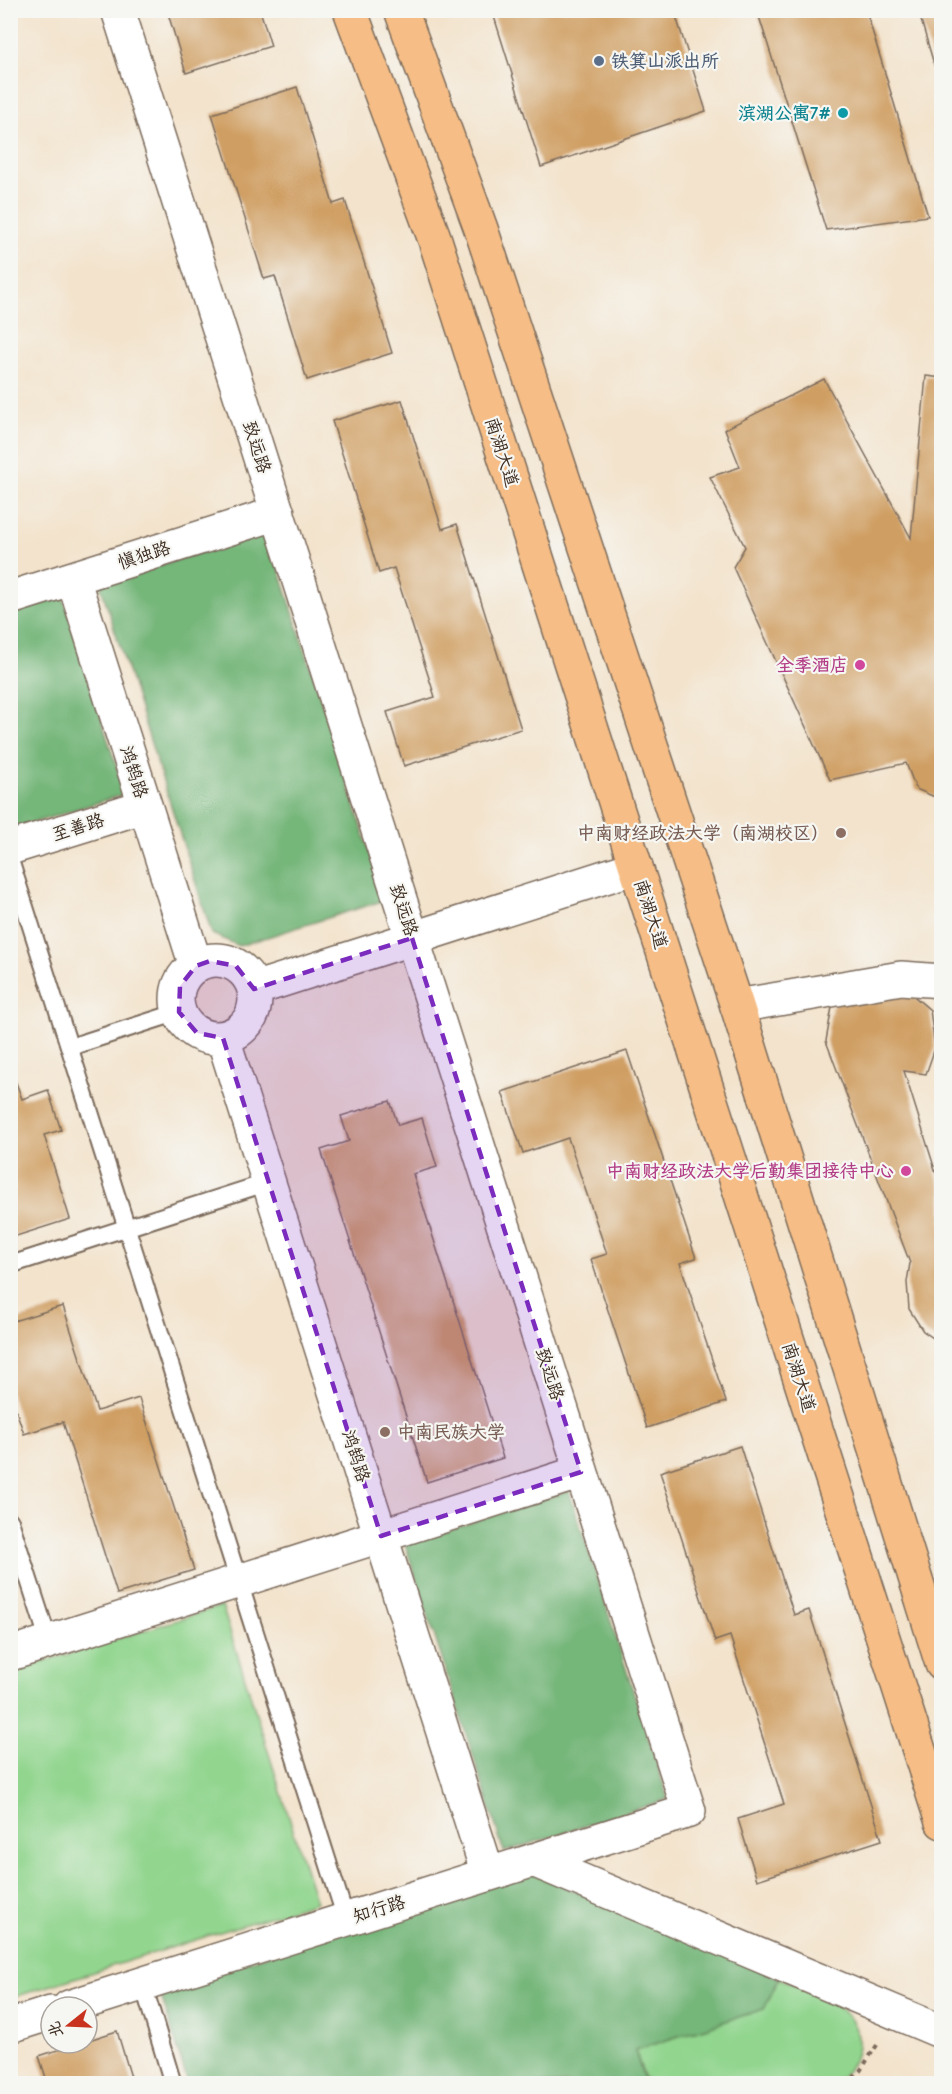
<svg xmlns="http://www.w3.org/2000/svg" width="952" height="2094" font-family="'Comic Neue','LXGW WenKai TC',sans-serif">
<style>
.green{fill:#91d58e;stroke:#668056;stroke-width:1.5}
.forest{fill:#74b679;stroke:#58704c;stroke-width:1.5}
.building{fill:#cf9e62}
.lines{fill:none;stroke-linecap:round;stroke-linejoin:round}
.service-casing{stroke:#7b6b5b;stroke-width:20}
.minor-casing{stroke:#7b6b5b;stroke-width:36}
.primary-casing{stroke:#7b6b5b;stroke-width:36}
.path{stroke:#7b6b5b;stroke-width:4;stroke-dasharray:4.5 4.5;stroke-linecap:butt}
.service{stroke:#fff;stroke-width:16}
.minor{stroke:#fff;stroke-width:33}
.primary{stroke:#f6be86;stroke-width:33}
.marked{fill:#7b2cbf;fill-opacity:0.2;stroke:#7b2cbf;stroke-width:4.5;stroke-dasharray:12 8;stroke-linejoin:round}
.service-dot{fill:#5c6f8a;stroke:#f6f6f2;stroke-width:2}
.culture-dot{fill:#0f9aa8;stroke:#f6f6f2;stroke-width:2}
.hotel-dot{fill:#d1479c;stroke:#f6f6f2;stroke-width:2}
.education-dot{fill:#8d6e63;stroke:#f6f6f2;stroke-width:2}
.labels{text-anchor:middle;stroke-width:4.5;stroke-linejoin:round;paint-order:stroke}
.service-label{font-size:18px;font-weight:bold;fill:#4e5e75;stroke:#f6f6f2;text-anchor:start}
.culture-label{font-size:18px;font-weight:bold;fill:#0d838f;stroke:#f6f6f2;text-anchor:end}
.street-label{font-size:18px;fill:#3b2a1e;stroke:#f6f6f2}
.hotel-label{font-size:18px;font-weight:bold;fill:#b23c85;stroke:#f6f6f2;text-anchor:end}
.education-label{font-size:18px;font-weight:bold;fill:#785e54;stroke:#f6f6f2;text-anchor:end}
</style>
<rect width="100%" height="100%" fill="#f6f6f2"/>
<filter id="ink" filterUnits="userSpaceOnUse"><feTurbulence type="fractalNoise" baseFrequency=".0167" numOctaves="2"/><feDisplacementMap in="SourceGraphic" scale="12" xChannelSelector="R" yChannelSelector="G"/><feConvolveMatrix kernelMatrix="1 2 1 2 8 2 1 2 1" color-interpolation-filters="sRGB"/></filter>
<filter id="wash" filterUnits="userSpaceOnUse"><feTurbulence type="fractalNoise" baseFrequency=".008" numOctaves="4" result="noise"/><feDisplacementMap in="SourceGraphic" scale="24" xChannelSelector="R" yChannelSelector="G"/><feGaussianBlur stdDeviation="1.35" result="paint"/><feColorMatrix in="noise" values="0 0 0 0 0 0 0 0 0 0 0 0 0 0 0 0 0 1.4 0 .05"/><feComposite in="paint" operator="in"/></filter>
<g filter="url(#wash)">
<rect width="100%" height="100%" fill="#f3e3cc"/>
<path class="green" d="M222 1606 316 1902 11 1998V1672Z
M779 1978C808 1990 868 2009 857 2052 853 2066 844 2076 831 2084L646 2083 635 2050 764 2009Z"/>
<path class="forest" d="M267 531 385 900 239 946 212 934 100 584Z
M63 597 125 794 11 830V613Z
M569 1491 668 1799 504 1852 405 1544Z
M532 1873 779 1978 764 2009 635 2050 645 2084 188 2083 159 1989Z"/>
<g id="blocks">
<path class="building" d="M167 10H260L271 46 186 73Z
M492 10H674L706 111 541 167Z
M757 10H866L928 216 826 230Z
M918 10H942V88H941Z
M297 87 333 204 345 200 392 353 307 380 275 276 264 279 212 114Z
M926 376 942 378V800L916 789 906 763 830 780 733 567 745 547 710 477 740 467 725 429 824 379 911 538Z
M402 400 442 529 457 524 521 729 404 766 387 712 435 697 394 568 379 573 332 421Z
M909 992 930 1010 935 1048 926 1074 904 1071 942 1192V1344L923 1331 909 1309 907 1282 910 1263 826 1041 832 1007 849 993Z
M627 1051 696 1258 680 1263 726 1402 647 1428 591 1259 607 1254 568 1138 523 1153 502 1092Z
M10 1066 22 1099 48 1090 61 1130 44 1135 70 1219 10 1238Z
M390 1101 398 1125 422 1118 437 1167 413 1174 503 1458 427 1482 321 1150 349 1141 341 1116Z
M63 1306 97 1411 139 1398 194 1570 117 1594 63 1422 24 1434 10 1392V1322Z
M740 1446 794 1615 809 1610 882 1840 757 1880 738 1819 784 1804 730 1636 715 1641 660 1472Z
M117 2031 133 2084H48L39 2056Z"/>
</g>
</g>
<g filter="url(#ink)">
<use href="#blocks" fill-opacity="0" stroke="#7b6b5b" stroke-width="1.5"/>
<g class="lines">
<defs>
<path id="service" d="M10 860 346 1919
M70 1047 179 1012
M10 1265 269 1182
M10 1521 49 1642
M143 1984 173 2084"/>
<path id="minor" d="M73 578 196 966
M10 598 278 513
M10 848 145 806
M177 999a39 39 0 1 1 78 0a39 39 0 1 1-78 0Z
M254 989 636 867
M737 1006 901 978 942 981
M223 1038 488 1874
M10 1654 581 1472
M533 1860 942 2032
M69 2007 689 1811 118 10
M10 2026 51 2013"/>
<path id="primary" d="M350 10 435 240 942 1822
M401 10 481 229 737 1006 942 1664"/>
</defs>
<use href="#service" class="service-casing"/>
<use href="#minor" class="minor-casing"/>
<use href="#primary" class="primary-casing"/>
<path class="path" d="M847 2084 860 2071 879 2042"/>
<use href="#service" class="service"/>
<use href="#minor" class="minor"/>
<use href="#primary" class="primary"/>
</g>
</g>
<path class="marked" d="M412 938 581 1472 381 1536 223 1038 197 1033 179 1012 180 986 196 966 210 961 236 966 254 989Z"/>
<circle class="service-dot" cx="599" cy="61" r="6"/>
<circle class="culture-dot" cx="843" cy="113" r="6"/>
<g class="hotel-dot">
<circle cx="860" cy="665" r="6"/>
<circle cx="906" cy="1171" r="6"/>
</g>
<g class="education-dot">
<circle cx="841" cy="833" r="6"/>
<circle cx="385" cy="1432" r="6"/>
</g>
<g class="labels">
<g class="service-label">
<text x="611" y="67">铁箕山派出所</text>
</g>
<g class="culture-label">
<text x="831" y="119">滨湖公寓7#</text>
</g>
<g class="street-label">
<text transform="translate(257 447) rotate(72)" y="6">致远路</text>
<text transform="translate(502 452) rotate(72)" y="6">南湖大道</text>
<text transform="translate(144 555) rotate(-18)" y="6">慎独路</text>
<text transform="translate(134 772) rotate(72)" y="6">鸿鹄路</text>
<text transform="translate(78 827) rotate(-17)" y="6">至善路</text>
<text transform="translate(404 910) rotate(72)" y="6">致远路</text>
<text transform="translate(651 914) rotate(72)" y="6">南湖大道</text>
<text transform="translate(550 1374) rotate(72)" y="6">致远路</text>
<text transform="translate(799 1377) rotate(72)" y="6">南湖大道</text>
<text transform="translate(356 1456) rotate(72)" y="6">鸿鹄路</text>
<text transform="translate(379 1909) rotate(-17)" y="6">知行路</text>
</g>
<g class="hotel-label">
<text x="848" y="671">全季酒店</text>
<text x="894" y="1177">中南财经政法大学后勤集团接待中心</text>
</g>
<g class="education-label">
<text x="829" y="839">中南财经政法大学（南湖校区）</text>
<text x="397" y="1438" text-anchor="start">中南民族大学</text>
</g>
</g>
<rect width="952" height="2094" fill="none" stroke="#f6f6f2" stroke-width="36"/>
<g transform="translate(69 2025) rotate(252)"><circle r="28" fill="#f6f6f2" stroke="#aba49d" stroke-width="1.5"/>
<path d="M0-4.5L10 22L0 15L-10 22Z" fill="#c8321e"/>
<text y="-9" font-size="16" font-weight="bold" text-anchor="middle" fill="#3b2a1e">北</text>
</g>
</svg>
